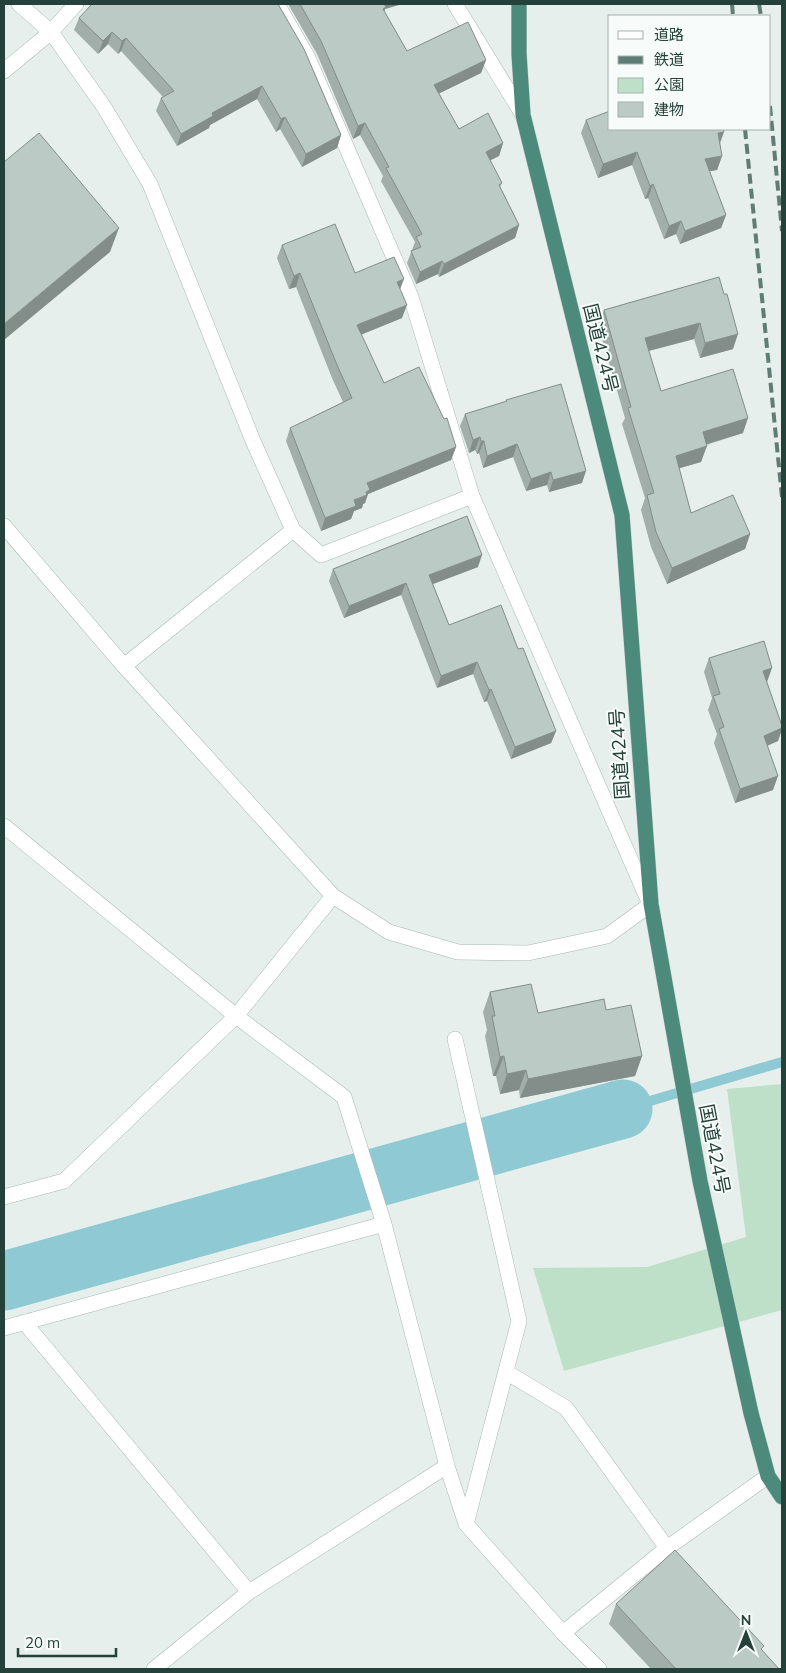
<svg xmlns="http://www.w3.org/2000/svg" width="786" height="1673" font-family="Mulish,'Noto Sans JP',sans-serif">
<style>
.green{fill:#bfe0c8}
.lines{fill:none;stroke-linecap:round;stroke-linejoin:round}
.stream{stroke:#8ec9d4;stroke-width:10}
.river{stroke:#8ec9d4;stroke-width:59}
.minor-casing{stroke:#a8b8b2;stroke-width:16}
.tertiary-casing{stroke:#a8b8b2;stroke-width:16}
.trunk-casing{stroke:#c2cac8;stroke-width:16}
.minor{stroke:#fff;stroke-width:15}
.tertiary{stroke:#fff;stroke-width:15}
.trunk{stroke:#4c8a7c;stroke-width:15}
.rail{stroke:#5f7d75;stroke-width:4;stroke-dasharray:10 5;stroke-linecap:butt}
.wall{fill:#a1aea9}
.shaded-wall{fill:#838d89}
.building{fill:#bbcac4;stroke:#838d89}
.labels{text-anchor:middle;stroke-width:4;stroke-linejoin:round;paint-order:stroke}
.street-label{font-size:19px;fill:#24423a;stroke:#f7fbf9}
</style>
<rect width="100%" height="100%" fill="#e6efeb"/>
<path class="green" d="M782 1084V1310L564 1371 533 1268 647 1267 746 1237 727 1089Z"/>
<g class="lines">
<path class="stream" d="M623 1109 782 1062"/>
<path class="river" d="M4 1281 623 1109"/>
<defs>
<path id="minor" d="M19 4 51 32 104 107 150 184 253 441 293 530
M277 4 308 58 411 297 472 496 649 902
M455 4 523 115
M4 71 51 32 76 4
M124 666 293 530 321 555 472 496
M4 826 236 1016 333 896
M455 1039 519 1321 466 1524
M4 1197 64 1181 236 1016 344 1097 384 1224 447 1466 466 1524 563 1633
M24 1322 249 1592
M4 1328 384 1224
M506 1372 566 1408 667 1548
M154 1669 249 1592 447 1466
M599 1669 563 1633 667 1548 768 1476"/>
<path id="tertiary" d="M4 526 124 666 333 896 389 932 458 952 528 953 607 936 651 904"/>
<path id="trunk" d="M519 4V54L523 115 622 515 651 904 700 1181 751 1413 768 1476 782 1497"/>
</defs>
<use href="#minor" class="minor-casing"/>
<use href="#tertiary" class="tertiary-casing"/>
<use href="#trunk" class="trunk-casing"/>
<use href="#minor" class="minor"/>
<use href="#tertiary" class="tertiary"/>
<use href="#trunk" class="trunk"/>
<path class="rail" d="M732 4 733 16
M759 4 761 16
M770 106 782 231
M745 129 782 497"/>
</g>
<path class="wall" d="M278 4 341 135 337 148 302 167 280 129 276 132 257 99 210 125 209 128 177 146 156 111 161 98 163 97 121 51 118 54 108 44 98 54 74 30 79 18Z
M288 4H402L385 9 384 11 407 51 486 60 481 73 439 93 459 129 503 143 499 156 490 160 502 183 500 187 519 225 515 238 439 277 438 274 416 284 407 263 415 242 381 181 383 176 360 135 353 139 317 54Z
M586 120 720 144 722 156 717 170 709 171 726 215 721 228 680 244 676 234 664 239 648 198 645 199 632 165 598 178 581 133Z
M282 245 355 273 400 289 402 318 361 335 384 383 456 447 451 460 368 494 365 503 363 504 362 508 354 511 351 519 321 531 286 441 290 428 343 402 332 378 296 287 289 289 277 258Z
M719 277 733 349 700 358 694 339 649 351 661 391 743 433 706 445 701 462 679 468 691 513 750 534 745 549 667 584 651 547 641 510 645 498 622 424 625 418 598 325 604 310Z
M506 400 582 483 549 492 547 485 526 491 513 457 483 468 479 453 477 454 475 450 469 453 460 426 465 414 505 402Z
M478 567 433 584 449 625 518 649 556 731 551 743 511 759 487 701 484 702 473 674 437 688 401 595 344 618 329 581 333 569Z
M709 658 767 682 782 726V730L778 741 767 746 773 790 735 803 714 743 717 734 708 710 712 698 704 672Z
M490 992 538 1013 606 1010 642 1056 635 1076 520 1098 519 1090 500 1094 496 1076H493L485 1036 487 1030 483 1012Z
M616 1604 762 1651 779 1669H651L609 1624Z"/>
<path class="shaded-wall" d="M379 4H402L385 9 381 20Z
M112 32 108 44 98 54 103 41Z
M126 38 121 51 118 54 122 41Z
M486 60 481 73 430 98 434 85Z
M262 86 257 99 210 125 209 128 177 146 181 134 212 113Z
M285 117 280 129 276 132 281 119Z
M365 123 360 135 353 139 358 126Z
M724 132 719 146 718 133Z
M341 135 337 148 302 167 306 154Z
M503 143 499 156 481 165 486 152Z
M637 152 632 165 598 178 603 164Z
M722 156 717 170 700 173 705 159Z
M653 184 648 198 645 199 650 186Z
M726 215 721 228 680 244 685 231Z
M681 221 676 234 664 239 669 226Z
M519 225 515 238 439 277 444 264Z
M119 228 110 252 4 340V324Z
M442 261 438 274 416 284 420 272Z
M300 273 296 287 289 289 294 276Z
M404 279 399 292 397 282Z
M407 305 402 318 352 338 357 325Z
M700 323 694 339 640 353 645 338Z
M738 334 733 349 700 358 705 343Z
M748 418 743 433 697 447 703 432Z
M480 437 475 450 469 453 473 440Z
M481 441H484L479 453 477 454Z
M517 444 513 457 483 468 487 456Z
M707 446 701 462 670 471 676 456Z
M456 447 451 460 368 494 365 503 363 504 362 508 354 511 351 519 321 531 325 518 354 500 367 483Z
M586 471 582 483 549 492 553 480Z
M551 472 547 485 526 491 531 479Z
M750 534 745 549 667 584 672 568Z
M482 555 478 567 425 587 429 575Z
M406 583 401 595 344 618 349 606Z
M477 662 473 674 437 688 441 676Z
M772 668 767 682 758 685 763 671Z
M491 689 487 701 484 702 489 690Z
M782 728 778 741 759 749 764 736Z
M556 731 551 743 511 759 515 747Z
M778 776 773 790 735 803 740 789Z
M504 1056 496 1076H493L500 1057Z
M642 1056 635 1076 520 1098 528 1079Z
M526 1070 519 1090 500 1094 507 1074Z"/>
<path class="building" d="M92 4H278L304 49 341 135 306 154 285 117 281 119 262 86 212 113 213 116 181 134 161 98 174 91 126 38 122 41 112 32 103 41 79 18Z
M300 4H384L386 7 383 9 407 51 468 22 486 60 434 85 459 129 488 113 503 143 486 152 502 183 499 185 519 225 444 264 442 261 420 272 411 251 421 247 416 237 422 234 386 168 389 167 365 123 358 126 321 41Z
M610 111V129H723L724 132 718 133 722 156 705 159 726 215 685 231 681 221 669 226 653 184 650 186 637 152 603 164 586 120Z
M39 133 119 228 4 324V162Z
M335 224 355 273 394 257 404 279 397 282 407 305 357 325 384 383 419 367 444 419 447 418 456 447 367 483 370 490 366 492 367 495 354 500 356 506 325 518 290 428 352 398 337 365 300 273 294 276 282 245Z
M719 277 724 294H727L738 334 705 343 700 323 645 338 661 391 733 369 748 418 703 432 707 446 676 456 691 513 733 495 750 534 672 568 656 532 647 495 654 493 628 408 631 407 604 310Z
M561 384 586 471 553 480 551 472 531 479 517 444 487 456 484 441H481L480 437 473 440 465 414 507 401 506 400Z
M467 516 482 555 429 575 449 625 501 605 518 649 523 648 556 731 515 747 491 689 489 690 477 662 441 676 406 583 349 606 333 569Z
M764 641 772 668 763 671 782 726V728L764 736 778 776 740 789 719 729 724 727 713 696 720 694 709 658Z
M531 984 538 1013 604 999 606 1010 631 1005 642 1056 528 1079 526 1070 507 1074 504 1056 500 1057 492 1016H495L490 992Z
M675 1550 764 1646 761 1649 779 1669H676L616 1604Z"/>
<g class="labels">
<g class="street-label">
<text transform="translate(601 348) rotate(76)" y="7">国道424号</text>
<text transform="translate(619 754) rotate(-94)" y="7">国道424号</text>
<text transform="translate(715 1149) rotate(79)" y="7">国道424号</text>
</g>
</g>
<rect width="786" height="1673" fill="none" stroke="#24423a" stroke-width="10"/>
<rect x="608" y="15" width="162" height="115" fill="#f7fbf9" stroke="#a3b1ad"/>
<rect x="618" y="31" width="25" height="8" fill="#ffffff" stroke="#a3b1ad"/>
<text x="654" y="40" font-size="15" fill="#24423a">道路</text>
<rect x="618" y="56" width="25" height="8" fill="#5f7d75" stroke="#a3b1ad"/>
<text x="654" y="65" font-size="15" fill="#24423a">鉄道</text>
<rect x="618" y="78" width="25" height="15" fill="#bfe0c8" stroke="#a3b1ad"/>
<text x="654" y="90" font-size="15" fill="#24423a">公園</text>
<rect x="618" y="102" width="25" height="15" fill="#bbcac4" stroke="#a3b1ad"/>
<text x="654" y="115" font-size="15" fill="#24423a">建物</text>
<g transform="translate(746 1633)" stroke="#f7fbf9" stroke-width="4" paint-order="stroke">
<path d="M0-4L9 19L0 12L-9 19Z" fill="#24423a"/>
<text y="-8" font-size="14" font-weight="bold" text-anchor="middle" fill="#24423a">N</text>
</g>
<path d="M18 1648v8h98v-8" fill="none" stroke="#24423a" stroke-width="2.5"/>
<text x="25" y="1648" font-size="15" fill="#24423a" stroke="#f7fbf9" stroke-width="4" paint-order="stroke">20 m</text>
</svg>
